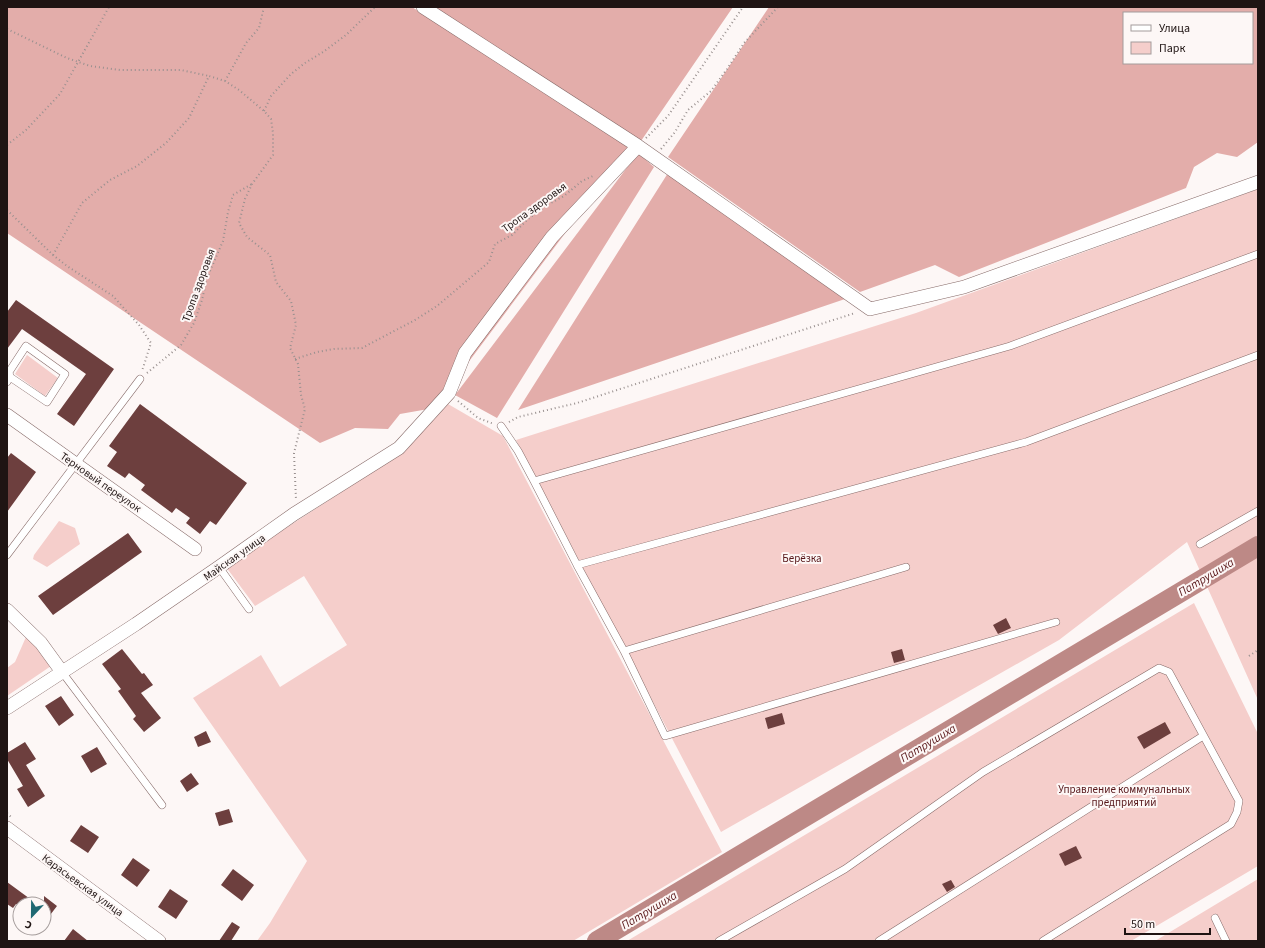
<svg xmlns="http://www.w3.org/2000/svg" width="1265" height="948" font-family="'Source Sans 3',sans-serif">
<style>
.green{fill:#f5cecb}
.forest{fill:#e3adaa;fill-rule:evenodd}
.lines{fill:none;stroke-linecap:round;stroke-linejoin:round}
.river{stroke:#bd8986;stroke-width:20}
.building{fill:#6d3f3e}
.lane-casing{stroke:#876b69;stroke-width:8}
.street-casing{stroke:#876b69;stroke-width:14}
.path{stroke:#99908f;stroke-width:2;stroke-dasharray:1 3;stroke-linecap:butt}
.lane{stroke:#fff;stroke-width:7}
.street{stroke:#fff;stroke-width:13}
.labels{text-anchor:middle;stroke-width:4;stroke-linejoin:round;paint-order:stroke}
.street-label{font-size:11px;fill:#1f1413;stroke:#fdf7f6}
.park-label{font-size:11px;fill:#561619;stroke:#fdf7f6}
.water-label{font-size:12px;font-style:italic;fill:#5c1c1e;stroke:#fdf7f6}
</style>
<rect width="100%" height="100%" fill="#fdf7f6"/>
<path class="green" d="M1258 189V700L1187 542 1059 640 721 832 516 440 916 313Z
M27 355 58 378 45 396 15 374Z
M448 404 503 436 722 852 573 941H257L270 923 307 861 193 698 261 655 280 687 347 645 304 576 255 606 226 567 403 452Z
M59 521 75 528 80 544 47 567 33 559 34 555Z
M1194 603 1258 734V866L1131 941H627Z
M26 637 34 643 51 666 7 696V668L15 662Z
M1258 879V941H1155Z"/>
<path class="forest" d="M7 7H412L629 148 434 408 400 414 388 429 355 428 320 443 7 233Z
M433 7H733L641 141Z
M769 7H1258V142L1237 157 1217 153 1194 167 1186 188 959 277 935 265 860 292 668 157ZM1124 13H1252V63H1124Z
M638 153 654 167 497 418 455 395Z
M668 173 845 299 518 410Z"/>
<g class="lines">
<path class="river" d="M597 941 1258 546"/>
</g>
<path class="building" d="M16 300 114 369 74 426 57 414 86 374 22 329 7 349V312Z
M140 404 247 483 216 525 210 521 200 534 186 523 190 518 176 508 172 513 141 490 145 485 129 473 125 478 107 466 117 452 109 446Z
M11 453 36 472 7 512V458Z
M128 533 142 552 53 615 38 596Z
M1006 618 1011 628 998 634 993 625Z
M122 649 142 674 144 673 153 685 141 693 161 718 144 732 133 719 136 716 118 691 121 689 102 664Z
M902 649 905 660 894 663 891 652Z
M61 696 74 715 59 726 45 706Z
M782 713 785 724 768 729 765 718Z
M1165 722 1171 733 1144 749 1137 737Z
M206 731 211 742 198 747 194 737Z
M25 742 36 759 26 765 45 796 28 807 17 789 23 786 7 759V753Z
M97 747 107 764 91 773 81 756Z
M191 773 199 784 187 792 180 781Z
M229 809 233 822 219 826 215 813Z
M81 825 99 837 88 853 70 841Z
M1076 846 1082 858 1065 866 1059 854Z
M133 858 150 870 137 887 121 875Z
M233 869 254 885 242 901 221 885Z
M951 880 955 887 947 892 942 884Z
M7 882 37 904H16L13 908 7 904Z
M170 889 188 901 176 919 158 907Z
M44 896 57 906 44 923Z
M232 922 240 927 231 941H219Z
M73 929 88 941H64Z"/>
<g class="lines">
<defs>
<path id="lane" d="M7 382 10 377 9 372 26 346 65 374 47 402 10 377
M501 426 518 451 534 481 577 565 624 651 665 736 1056 622
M534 481 1010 346 1258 254
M1200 544 1258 511
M7 555 140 379
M577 565 1026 442 1258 355
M219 567 249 609
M624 651 906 567
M62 672 162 805
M1215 918 1226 941
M719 941 845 869 983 772 1159 668 1169 672 1239 801 1237 812 1231 824 1043 941
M879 941 1203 736"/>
<path id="street" d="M423 7 638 146 870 309 964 287 1258 182
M7 415 195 549
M7 610 41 643 62 672
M7 708 136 624 219 567 294 514 399 448 449 393 465 353 552 237 638 146
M7 828 159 941"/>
</defs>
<use href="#lane" class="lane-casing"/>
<use href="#street" class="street-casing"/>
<path class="path" d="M7 29 67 58 90 66 120 70H181L209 76
M225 81 246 43 259 28 264 7
M264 111 271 96 291 74 305 63 323 52 346 35 375 7
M646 138 668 116 743 7
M7 145 26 130 60 94 109 7
M661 149 675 132 688 110 711 91 727 69 744 43 778 7
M7 210 53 255 67 266 113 296 139 325 151 343 142 371
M53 255 82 203 110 180 137 166 166 143 189 118 209 76 225 81 239 90 264 111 271 119 273 133V155L252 184 245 199 239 223 247 237 270 255 276 282 291 301 296 325 290 348 298 364 301 395 305 409 294 453 296 500
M295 359 317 352 334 349 362 348 415 320 437 306 489 262 495 244 512 235 528 219 547 205 564 196 582 181 593 176
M147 373 181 345 194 323 202 300 207 278 223 241 228 212 233 195 252 184
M458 401 478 418 494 424
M509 422 518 417 577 403 855 313
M1249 656 1258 650
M7 813 11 817"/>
<use href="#lane" class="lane"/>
<use href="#street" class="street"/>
</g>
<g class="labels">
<g class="street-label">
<text transform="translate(534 207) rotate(-36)" y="4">Тропа здоровья</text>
<text transform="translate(198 285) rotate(-70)" y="4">Тропа здоровья</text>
<text transform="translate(101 482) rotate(35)" y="4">Терновый переулок</text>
<text transform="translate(234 557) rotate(-35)" y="4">Майская улица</text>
<text transform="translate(83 885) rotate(36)" y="4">Карасьевская улица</text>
</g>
<g class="park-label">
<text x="802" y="562">Берёзка</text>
<text x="1124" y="793">Управление коммунальных<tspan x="1124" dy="13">предприятий</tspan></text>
</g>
<g class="water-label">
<text transform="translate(1206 577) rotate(-31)" y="4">Патрушиха</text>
<text transform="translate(928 743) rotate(-31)" y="4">Патрушиха</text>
<text transform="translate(649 910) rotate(-31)" y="4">Патрушиха</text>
</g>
</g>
<rect width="1265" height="948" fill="none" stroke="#1f1413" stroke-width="16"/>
<rect x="1123" y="12" width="130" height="52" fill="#fdf7f6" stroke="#a49c9b"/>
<rect x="1131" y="25" width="20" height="6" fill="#ffffff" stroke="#a49c9b"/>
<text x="1159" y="32" font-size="12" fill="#1f1413">Улица</text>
<rect x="1131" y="42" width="20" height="12" fill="#f5cecb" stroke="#a49c9b"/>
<text x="1159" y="52" font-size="12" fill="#1f1413">Парк</text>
<g transform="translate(32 916) rotate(202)"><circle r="19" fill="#fdf7f6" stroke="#a49c9b"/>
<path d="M0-3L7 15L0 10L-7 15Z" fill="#1f6973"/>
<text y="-6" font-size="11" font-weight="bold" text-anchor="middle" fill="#1f1413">С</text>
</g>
<path d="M1125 928v6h85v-6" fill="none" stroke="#1f1413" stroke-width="2"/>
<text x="1131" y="928" font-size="12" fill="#1f1413" stroke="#fdf7f6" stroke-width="3" paint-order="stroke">50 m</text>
</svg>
